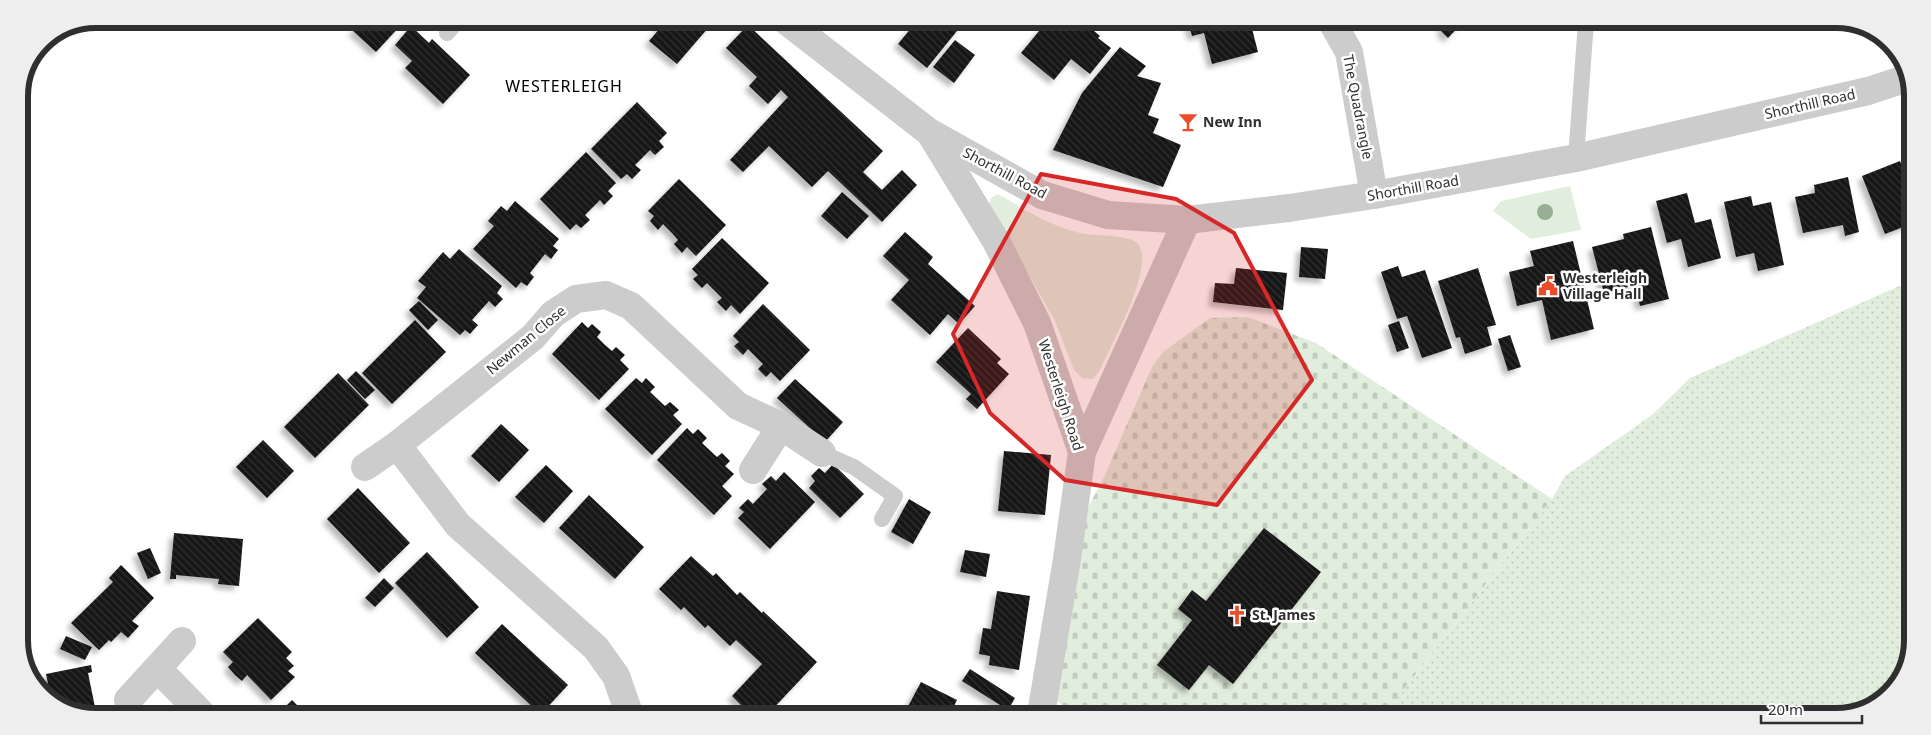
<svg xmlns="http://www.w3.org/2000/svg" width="1931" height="735" font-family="'Noto Sans',sans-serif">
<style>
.grass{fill:#e1eddd}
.cemetery{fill:url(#cemetery-stones)}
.park{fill:url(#park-dots)}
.building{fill:url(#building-back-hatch);filter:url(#shadow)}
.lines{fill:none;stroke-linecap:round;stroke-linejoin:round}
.service{stroke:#ccc;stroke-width:16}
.minor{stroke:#ccc;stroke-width:28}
.tertiary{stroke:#ccc;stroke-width:28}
.tree{fill:#99af93}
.marked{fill:#d62828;fill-opacity:0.2;stroke:#d62828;stroke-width:4;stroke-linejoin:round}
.labels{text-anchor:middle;stroke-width:5;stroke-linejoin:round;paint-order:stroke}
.street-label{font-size:14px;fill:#2f2f2f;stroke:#fff}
.poi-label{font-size:14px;font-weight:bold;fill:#2f2f2f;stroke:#fff;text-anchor:start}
.quarter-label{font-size:16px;letter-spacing:1px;fill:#000;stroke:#fff}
.rim{fill:none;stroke:#2f2f2f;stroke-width:6}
</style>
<defs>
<pattern id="cemetery-stones" width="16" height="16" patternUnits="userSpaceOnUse" patternTransform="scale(1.25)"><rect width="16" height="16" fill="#e1eddd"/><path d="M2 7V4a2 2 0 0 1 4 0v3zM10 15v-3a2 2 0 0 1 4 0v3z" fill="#c1ccbe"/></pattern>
<pattern id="park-dots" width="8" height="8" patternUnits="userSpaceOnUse" patternTransform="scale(1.25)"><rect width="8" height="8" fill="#e1eddd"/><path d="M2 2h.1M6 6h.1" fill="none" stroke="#c1ccbe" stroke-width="1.8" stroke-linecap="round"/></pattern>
<pattern id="building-back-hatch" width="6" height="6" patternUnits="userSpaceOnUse" patternTransform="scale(1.25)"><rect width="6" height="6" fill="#161616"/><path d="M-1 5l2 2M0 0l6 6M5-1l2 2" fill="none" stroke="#303030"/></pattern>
<filter id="shadow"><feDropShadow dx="-4.5" dy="4.5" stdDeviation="2.5" flood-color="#0004"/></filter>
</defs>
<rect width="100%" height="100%" fill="#fff"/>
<path class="grass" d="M1570 186 1581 230 1531 239 1493 211 1501 201Z
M998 194C1024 209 1050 226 1080 233 1093 236 1132 234 1139 245 1154 271 1111 344 1100 370L1093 379 1082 378 1074 370 1055 321 989 205 991 198Z"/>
<path class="cemetery" d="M1248 317 1316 343 1552 499 1384 715 1074 714 1049 695 1079 525 1105 475 1152 367 1163 352 1210 318Z"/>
<path class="park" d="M1911 281 1908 664 1882 701 1836 716 1384 715 1552 499 1565 476 1652 415 1690 378Z"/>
<path class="building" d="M364 19H394L401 25 376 52 353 31Z
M653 20H715L677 64 649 41 661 27Z
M917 21H965L927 68 898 44Z
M1054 21H1082L1100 36 1098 38 1111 48 1090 74 1071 59 1054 80 1021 53 1044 25 1048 28Z
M1188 21H1237L1238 24 1250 21 1258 52 1212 64 1204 33 1192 36Z
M1439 22H1463L1448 38 1441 31 1444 27Z
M748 25 883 151 863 172 882 190 902 170 917 185 882 222 828 171 812 187 769 146 743 172 730 160 788 97 781 90 768 104 749 86 757 77 726 48Z
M411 26 429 43 432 39 470 75 443 104 405 68 412 61 395 45Z
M955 40 975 55 954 83 933 67Z
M1120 47 1146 66 1137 76 1161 83 1148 115 1159 119 1153 133 1181 145 1163 187 1053 150 1082 93Z
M637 102 667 133 659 141 664 147 655 155 650 150 635 165 641 170 632 179 627 174 621 179 591 149Z
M586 152 616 183 608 191 613 196 604 205 600 200 585 215 590 220 581 228 576 224 570 230 540 199Z
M1900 161 1904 172 1912 169 1911 224 1885 234 1862 176Z
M1848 177 1859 232 1845 236 1843 225 1803 233 1795 197 1815 193 1814 185Z
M679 179 726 225 696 256 687 247 682 253 674 244 678 240 672 233 663 224 658 230 650 221 654 216 648 211Z
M842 192 869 216 847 239 821 216Z
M1687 193 1695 223 1711 219 1721 258 1688 267 1681 239 1667 243 1656 201Z
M1751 196 1753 206 1771 202 1784 265 1758 271 1754 253 1736 257 1724 202Z
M515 201 559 239 553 246 558 250 551 259 545 254 530 273 534 277 527 286 521 282 516 288 473 249 494 226 488 221 501 206 507 211Z
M1651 227 1669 299 1640 306 1635 285 1604 293 1592 247 1624 239 1623 234Z
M905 232 933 257 928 264 975 306 959 324 948 314 930 335 891 300 909 280 883 256Z
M722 238 769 283 740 314 731 305 726 311 717 302 722 298 707 283 702 288 693 279 698 275 692 269Z
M1573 241 1594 329 1551 340 1542 300 1517 306 1509 272 1534 266 1530 251Z
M1301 247 1328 249 1325 279 1299 277Z
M459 249 502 286 497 293 503 299 495 307 489 301 472 320 478 325 470 334 465 330 460 335 417 298 426 287 418 281 443 252 450 259Z
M1398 266 1402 277 1425 270 1452 348 1422 358 1407 316 1397 319 1381 272Z
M1236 268 1287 273 1283 310 1213 302 1215 283 1234 284Z
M1478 268 1496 325 1487 327 1492 345 1465 354 1460 337 1456 338 1438 281Z
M419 301 438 320 428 330 409 310Z
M763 304 810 350 780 381 771 372 766 377 758 369 763 364 748 349 743 355 734 346 739 342 733 336Z
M415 320 446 352 392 404 362 373Z
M1399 321 1409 348 1397 352 1388 325Z
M582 322 588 328 592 324 601 332 597 337 605 345 612 351 616 347 625 355 620 360 629 369 599 400 552 354Z
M968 328 1001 359 997 363 1009 374 977 409 966 399 971 394 936 362Z
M1510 335 1521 367 1508 371 1498 339Z
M356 371 375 390 365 399 347 380Z
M338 373 369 405 315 458 284 427Z
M636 378 642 383 646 378 655 387 650 392 665 406 670 402 679 410 673 415 682 424 652 455 605 409Z
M795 379 843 422 825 442 777 398Z
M501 424 529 450 499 482 471 456Z
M687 428 693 434 698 429 707 438 702 443 717 457 722 453 730 461 725 466 734 474 722 486 732 496 714 515 657 460Z
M263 440 294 471 267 498 236 467Z
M1004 451 1051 455 1045 515 998 511Z
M833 464 864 494 840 518 809 488 815 481 811 476 819 468 825 473Z
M546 465 573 491 544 523 515 497Z
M784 472 815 502 770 549 738 518 744 512 739 508 748 499 753 504 767 489 762 484 771 476 776 481Z
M358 488 410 543 379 573 327 519Z
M589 495 644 547 615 579 559 528Z
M909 499 931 512 913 544 891 532Z
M1264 528 1321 572 1233 684 1209 665 1189 690 1157 665 1192 620 1178 609 1192 590 1206 601Z
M174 533 243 539 239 586 218 584 219 579 176 575V579H170Z
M150 548 161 573 148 579 137 553Z
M965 550 990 554 986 577 960 572Z
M427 552 479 607 447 638 395 583Z
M691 556 713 576 716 573 737 595 740 592 762 613 763 611 817 662 768 714H750L732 696 762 664 736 640 730 646 708 625 705 628 684 607 681 610 659 589Z
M121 565 154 598 132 621 139 626 128 638 121 632 111 642 109 640 99 650 71 623 113 582 109 578Z
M384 578 394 588 375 607 365 598Z
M997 591 1030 596 1019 670 989 665 990 656 979 654 983 628 991 629Z
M258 618 292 652 286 658 294 666 288 671 295 677 271 700 247 675 242 681 235 675 228 667 233 662 223 652Z
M502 624 568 685 542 713H539L475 653Z
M66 636 92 647 85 660 60 649Z
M91 665 92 672 88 673 96 712H71L51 698 46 674Z
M970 669 1015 698 1008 710 962 681Z
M921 682 957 700 950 714H904Z
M292 700 305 713H279Z"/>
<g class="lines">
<path class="service" d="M447 33 458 20
M1576 158 1586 22
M822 453 854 467 895 496 882 519"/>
<path class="minor" d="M1332 22 1349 52 1374 195
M397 445 458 525 596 648 616 676 629 713
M1082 452 1187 220
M365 467 397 445 533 337 553 314 576 299 606 295 631 306 738 406 781 426 822 453
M753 470 781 426
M157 668 200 712
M128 700 182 641"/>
<path class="tertiary" d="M785 20 929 132 1042 195 1108 215 1187 220 1289 208 1374 195 1576 158 1868 91 1908 78
M930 133 996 241 1037 323 1082 452 1067 559 1041 714"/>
</g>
<circle class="tree" cx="1545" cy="212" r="8"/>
<path class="marked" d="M1041 174 1176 199 1234 233 1312 380 1217 505 1065 480 990 413 953 334Z"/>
<defs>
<symbol id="bar-bare" viewBox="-9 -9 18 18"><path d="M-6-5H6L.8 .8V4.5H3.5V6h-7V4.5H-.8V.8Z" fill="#eb4d2c" stroke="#fff" stroke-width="2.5" paint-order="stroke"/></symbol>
<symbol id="civic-bare" viewBox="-9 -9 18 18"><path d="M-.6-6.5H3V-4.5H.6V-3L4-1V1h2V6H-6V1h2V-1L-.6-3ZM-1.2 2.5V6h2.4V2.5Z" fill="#eb4d2c" stroke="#fff" stroke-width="2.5" paint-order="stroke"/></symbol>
<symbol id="church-bare" viewBox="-9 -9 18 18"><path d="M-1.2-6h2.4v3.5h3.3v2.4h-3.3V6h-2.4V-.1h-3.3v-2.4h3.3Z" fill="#eb4d2c" stroke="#fff" stroke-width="2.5" paint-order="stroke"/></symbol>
</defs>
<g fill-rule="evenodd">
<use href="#bar-bare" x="1174" y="108" width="28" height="28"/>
<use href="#civic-bare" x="1534" y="272" width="28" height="28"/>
<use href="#church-bare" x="1223" y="601" width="28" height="28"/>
</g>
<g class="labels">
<g class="street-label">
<text transform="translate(1810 104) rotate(-13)" y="5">Shorthill Road</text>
<text transform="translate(1358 107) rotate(79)" y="5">The Quadrangle</text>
<text transform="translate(1005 173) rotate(28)" y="5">Shorthill Road</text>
<text transform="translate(1413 188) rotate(-10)" y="5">Shorthill Road</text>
<text transform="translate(526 340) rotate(-40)" y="5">Newman Close</text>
<text transform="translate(1061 395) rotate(72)" y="5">Westerleigh Road</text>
</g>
<g class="poi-label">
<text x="1203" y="127">New Inn</text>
<text x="1563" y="283">Westerleigh<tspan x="1563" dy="16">Village Hall</tspan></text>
<text x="1252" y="620">St. James</text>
</g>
<g class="quarter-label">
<text x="564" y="92">WESTERLEIGH</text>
</g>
</g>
<path d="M0 0H1931V735H0ZM96 28H1836A68 68 0 0 1 1904 96V640A68 68 0 0 1 1836 708H96A68 68 0 0 1 28 640V96A68 68 0 0 1 96 28Z" fill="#eee" fill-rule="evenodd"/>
<path class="rim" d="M96 28H1836A68 68 0 0 1 1904 96V640A68 68 0 0 1 1836 708H96A68 68 0 0 1 28 640V96A68 68 0 0 1 96 28Z"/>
<path d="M1761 715v8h101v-8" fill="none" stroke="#2f2f2f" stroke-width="2.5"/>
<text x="1768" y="715" font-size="15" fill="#2f2f2f" stroke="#ffffff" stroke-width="4" paint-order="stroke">20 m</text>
</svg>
